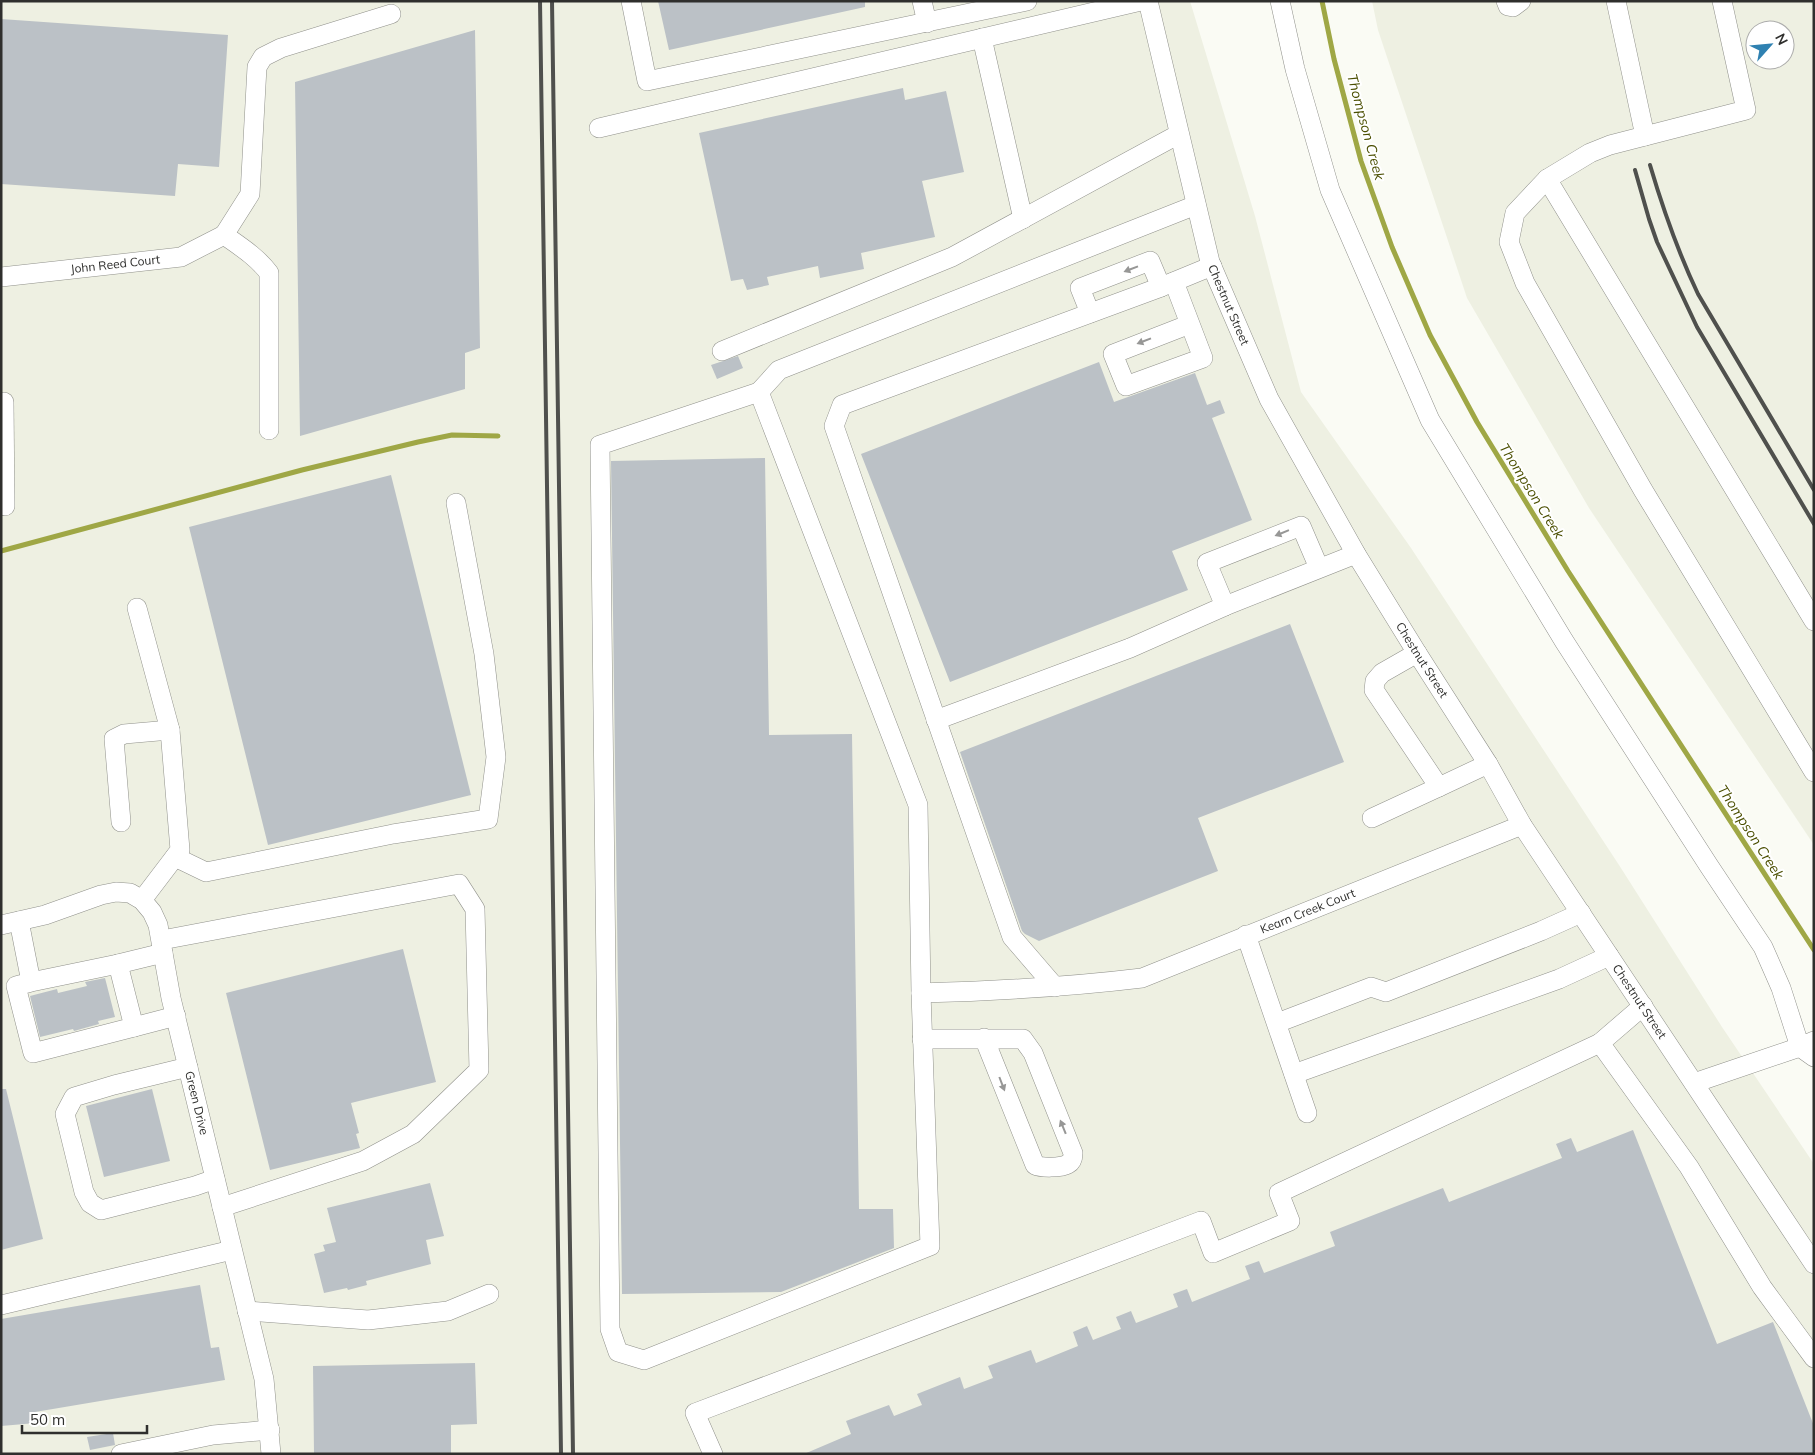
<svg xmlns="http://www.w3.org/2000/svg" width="1815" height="1455" font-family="Mulish,sans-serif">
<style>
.built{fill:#eef0e2;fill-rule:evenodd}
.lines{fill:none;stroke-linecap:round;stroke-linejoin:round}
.stream{stroke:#9fa745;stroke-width:5}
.building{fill:#bbc1c6}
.minor-casing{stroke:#90918b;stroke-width:20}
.minor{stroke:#fff;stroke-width:19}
.rail{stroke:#4f504d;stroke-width:4}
.oneway{fill:#979796}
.labels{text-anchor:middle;stroke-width:4;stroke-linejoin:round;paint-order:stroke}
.street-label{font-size:12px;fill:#2f2f2d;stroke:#fff}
.water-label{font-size:14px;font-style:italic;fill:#4b4f01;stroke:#fff}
</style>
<rect width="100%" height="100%" fill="#fafbf4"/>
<path class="built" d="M1 1H1190L1255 216 1301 392 1411 548 1619 865 1722 1027 1814 1164V1454H1Z
M1372 1H1814V845L1589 508 1467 298 1378 30ZM1755 30H1785V60H1755Z"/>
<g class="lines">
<path class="stream" d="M1322 1 1334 59 1361 161 1392 247 1430 335 1477 422 1568 571 1814 950
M1 551 302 470 418 442 452 435 498 436"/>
</g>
<path class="building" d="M658 1H865V7L669 50Z
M1 19 228 35 219 167 178 164 175 196 1 184Z
M475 30 480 348 465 353V389L300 436 295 82Z
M903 88 905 100 946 91 964 172 922 181 935 237 861 253 864 269 820 278 818 266 767 277 769 285 747 290 743 279 731 281 699 133Z
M738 356 743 368 717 379 711 365Z
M1099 362 1114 402 1195 373 1207 405 1220 400 1225 413 1212 418 1252 520 1172 551 1188 590 950 682 861 454Z
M765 458 769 735 852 734 859 1209H893L894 1248 781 1292 622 1294 611 461Z
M391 475 471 795 268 845 189 527Z
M1290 624 1344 762 1198 818 1218 871 1039 941 1025 934 1022 931 960 752Z
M403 949 436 1082 351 1103 359 1133 356 1134 360 1148 270 1170 226 993Z
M105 978 115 1017 98 1021 99 1024 74 1031 73 1029 40 1037 30 996 57 989 58 993 87 986 85 982Z
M1 1089H6L43 1239 1 1250Z
M152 1089 170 1161 104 1177 86 1106Z
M1633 1130 1717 1344 1773 1322 1814 1426V1454H804L851 1434 846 1421 889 1405 894 1416 922 1405 917 1394 960 1377 964 1389 993 1378 988 1366 1031 1350 1036 1363 1078 1346 1073 1332 1087 1326 1093 1340 1121 1329 1116 1317 1131 1311 1136 1323 1178 1307 1173 1294 1187 1289 1192 1302 1250 1279 1245 1266 1259 1261 1264 1273 1335 1246 1330 1232 1443 1188 1449 1202 1562 1158 1556 1144 1571 1138 1577 1152Z
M430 1183 444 1236 426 1240 431 1264 366 1281 367 1285 348 1290 347 1288 324 1293 314 1254 325 1251 323 1245 336 1242 327 1208Z
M200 1285 211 1348 219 1347 225 1380 35 1412 36 1423 1 1426V1319Z
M475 1363 477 1424 451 1425V1454H314L313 1366Z
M113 1433 115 1445 90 1450 87 1437Z"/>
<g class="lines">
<defs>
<g id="minor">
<path d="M631 1 647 81 1027 1"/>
<path d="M922 1 927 23"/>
<path id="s1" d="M1148 1 1210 262 1269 399 1356 554 1417 653 1488 764 1522 825 1814 1264"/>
<path d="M1280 1 1295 69 1330 190 1430 420 1564 641 1709 866 1763 947 1781 988 1800 1047 1814 1041"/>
<path d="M1506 1 1508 6 1513 7 1521 1"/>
<path d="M1616 1 1645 136"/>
<path d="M1722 1 1746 110 1610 145 1590 153 1547 179 1814 621"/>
<path d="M982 38 1023 219"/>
<path d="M599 128 1141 1"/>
<path d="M1547 179 1515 213 1509 242 1525 283 1643 490 1814 772"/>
<path id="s2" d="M1196 205 779 370 759 392 918 805 921 993C995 991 1068 987 1142 978L1522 825"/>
<path d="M224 235 250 194 257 67 263 57 281 48 391 14"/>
<path d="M224 235C241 247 257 257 269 273V430"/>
<path id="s3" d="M1 277 181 257 224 235"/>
<path d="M1174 282 1203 358 1126 386 1113 354 1190 324"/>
<path d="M1090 313 1080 288 1150 261 1161 287"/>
<path d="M722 351 952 257 1179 134"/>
<path d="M759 392 600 445 610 1329 618 1352 644 1360 930 1246 921 993"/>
<path d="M4 402 5 506"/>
<path d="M1225 606 1207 563 1301 526 1319 568"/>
<path d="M137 608 170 730 180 850 142 900"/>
<path d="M1417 653 1382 673 1375 681 1374 690 1439 787 1488 764"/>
<path d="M936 720 1130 648 1225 606 1356 554"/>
<path d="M1372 818 1439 787"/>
<path d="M121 822 114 739 124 734 170 730"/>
<path d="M175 857 206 872 393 834 488 819 496 757 484 654 456 503"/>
<path d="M19 921 31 982 118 964 134 1027 33 1053 16 986 31 982"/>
<path id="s4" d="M1 925 45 915 101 895 116 892 130 893 142 900 152 912 158 925 171 998 264 1379 271 1454"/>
<path d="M1246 935 1307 1113"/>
<path d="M162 940 459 884 475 909 479 1070 413 1134 363 1161 222 1207"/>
<path d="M118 964 163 953"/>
<path d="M1055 987 1012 937 834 426 842 405 1161 287 1212 266"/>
<path d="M1643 1006 1600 1043 1689 1167 1762 1287 1814 1358"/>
<path d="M1277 1023 1371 987 1386 992 1541 931 1581 913"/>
<path d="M134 1027 176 1016"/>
<path d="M922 1039H1023L1033 1053 1073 1153C1073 1157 1072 1162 1068 1164 1061 1168 1041 1168 1035 1165L984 1038"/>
<path d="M188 1067 114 1085 74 1097 65 1114 84 1192 90 1203 101 1210 195 1186 215 1179"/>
<path d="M1294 1074 1559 979 1609 956"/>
<path d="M1694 1083 1800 1047 1814 1057"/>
<path d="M1 1305 232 1250"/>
<path d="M247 1311 368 1320 448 1311 489 1294"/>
<path d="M121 1454 213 1435 270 1430"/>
<path d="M713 1454 695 1413 1201 1221 1213 1253 1290 1221 1279 1193 1600 1043"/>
</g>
</defs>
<use href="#minor" class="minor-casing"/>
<use href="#minor" class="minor"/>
<path class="rail" d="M540 1 561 1454
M552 1 573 1454
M1650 165C1663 209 1678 252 1698 294L1814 490
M1635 170 1649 219 1657 242 1697 327 1814 524"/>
</g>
<defs><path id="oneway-solid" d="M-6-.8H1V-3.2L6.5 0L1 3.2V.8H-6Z" transform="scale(1.25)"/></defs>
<g class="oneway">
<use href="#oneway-solid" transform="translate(1131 269) rotate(159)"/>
<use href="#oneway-solid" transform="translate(1144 341) rotate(159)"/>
<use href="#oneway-solid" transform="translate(1282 533) rotate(158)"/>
<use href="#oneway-solid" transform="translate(1002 1084) rotate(69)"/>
<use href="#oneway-solid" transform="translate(1063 1127) rotate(-112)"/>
</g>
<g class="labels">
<g class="street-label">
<text dy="4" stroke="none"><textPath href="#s3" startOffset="115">John Reed Court</textPath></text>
<text dy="4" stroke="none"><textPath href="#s1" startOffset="315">Chestnut Street</textPath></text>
<text dy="4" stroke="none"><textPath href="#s1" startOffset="720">Chestnut Street</textPath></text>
<text dy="4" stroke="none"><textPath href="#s2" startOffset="1509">Kearn Creek Court</textPath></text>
<text dy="4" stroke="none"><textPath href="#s1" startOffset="1125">Chestnut Street</textPath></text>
<text dy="4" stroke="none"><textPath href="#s4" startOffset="360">Green Drive</textPath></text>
</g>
<g class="water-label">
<text transform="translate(1366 127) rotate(75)" y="5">Thompson Creek</text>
<text transform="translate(1532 491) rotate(58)" y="5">Thompson Creek</text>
<text transform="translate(1751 832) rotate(57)" y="5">Thompson Creek</text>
</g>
</g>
<rect width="1815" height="1455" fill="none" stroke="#2f2f2d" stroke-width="5"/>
<g transform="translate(1770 45) rotate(63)"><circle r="24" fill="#ffffff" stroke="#acacab"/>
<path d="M0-4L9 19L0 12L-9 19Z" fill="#2f81b1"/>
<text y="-8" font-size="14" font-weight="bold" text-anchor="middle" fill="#2f2f2d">N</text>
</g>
<path d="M22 1425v8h125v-8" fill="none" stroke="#2f2f2d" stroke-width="2.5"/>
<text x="30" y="1425" font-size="15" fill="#2f2f2d" stroke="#ffffff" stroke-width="4" paint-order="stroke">50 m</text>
</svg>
